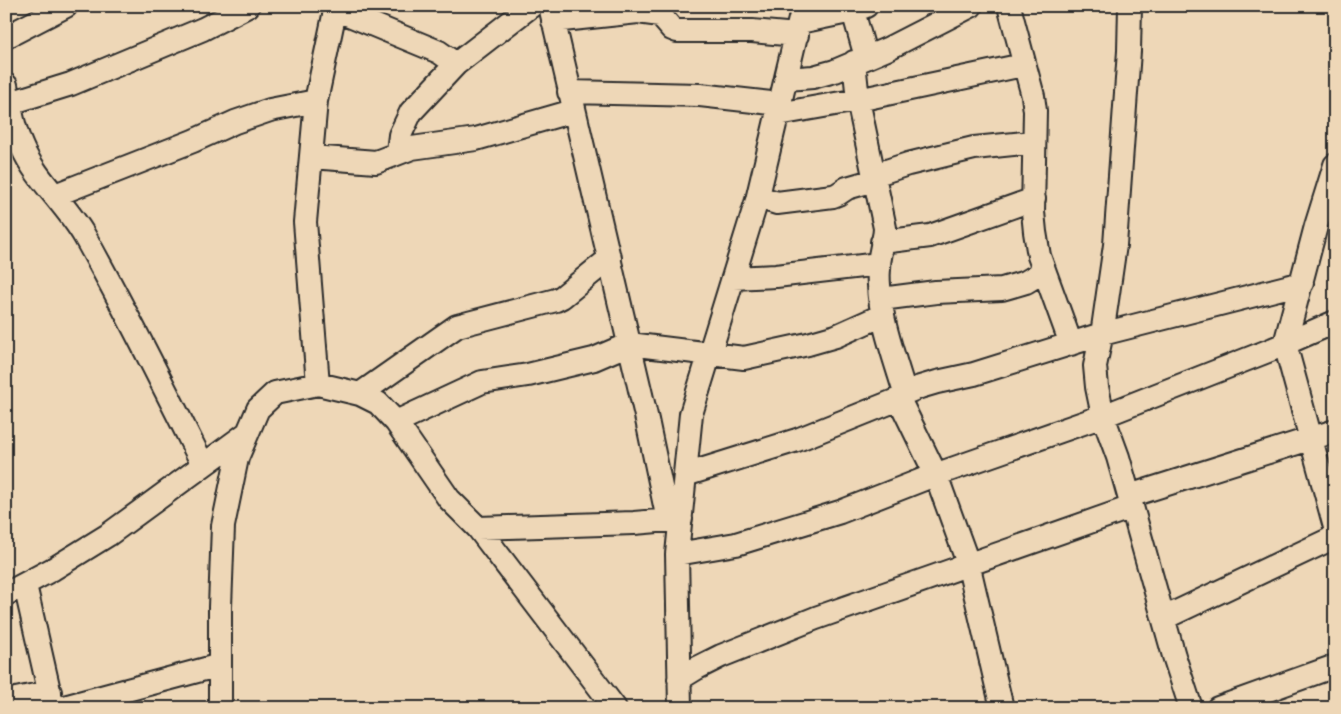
<svg xmlns="http://www.w3.org/2000/svg" width="1341" height="714" font-family="Dekko,sans-serif">
<style>
.lines{fill:none;stroke-linecap:round;stroke-linejoin:round}
.street-casing{stroke:#2b2b2b;stroke-width:26}
.street{stroke:#eed7b7;stroke-width:22}
</style>
<rect width="100%" height="100%" fill="#eed7b7"/>
<filter id="ink" filterUnits="userSpaceOnUse"><feTurbulence type="fractalNoise" baseFrequency=".02" numOctaves="2"/><feDisplacementMap in="SourceGraphic" scale="10" xChannelSelector="R" yChannelSelector="G"/><feConvolveMatrix kernelMatrix="1 2 1 2 8 2 1 2 1" color-interpolation-filters="sRGB"/></filter>
<g filter="url(#ink)">
<g class="lines">
<defs>
<path id="street" d="M550 6 647 420 668 520
M1009 6 1033 96 1035 111 1033 212 1035 232 1039 256 1071 344
M1130 6 1129 51 1115 245 1103 328 1095 366 1097 387 1103 416 1118 457 1174 656 1191 708
M335 9 439 52 456 64
M853 11 866 57
M553 21 638 12 660 15 672 29 677 31H752L797 35
M800 22 853 11 866 6
M6 37 66 6
M854 62 858 100 885 228C885 235 883 240 882 246 879 259 878 272 879 285 880 320 895 359 905 393
M787 79 813 77 835 71 887 49 971 6
M6 85C10 106 13 127 22 147 36 180 67 205 85 237 127 312 165 389 203 465
M569 92 700 95 780 104
M10 103 71 84 203 29 248 6
M778 114 858 100 1023 65
M398 152 400 135 411 112 456 64 531 6
M311 157 376 162 412 148 476 139 573 111
M1335 165 1316 226 1285 344 1335 527
M874 175 908 164 974 148 1034 142
M55 195 193 141 235 122 270 110 316 101
M758 197 777 203 833 196 838 194 847 188 875 180
M882 242 930 236 1034 199
M733 278 776 276 879 264
M881 299 936 292 1002 289 1026 282 1044 271
M318 384 305 222 316 101 336 6
M360 394 457 326 556 300 562 297 610 258
M899 399 936 475 968 563 1002 708
M396 422 482 382 528 375 565 366 594 359 629 344 744 358 808 344 836 336 883 315
M685 475 797 440 899 399 905 393 920 387 937 382 974 374 1102 334 1302 283
M1129 496 1335 431
M478 528 634 523 681 519
M677 554 736 544 840 512 932 476 1103 416 1273 349 1335 322
M25 585 53 708
M6 594 53 569 108 535 246 434
M1164 618 1335 537
M679 679 697 668 721 656 816 618 1132 507
M6 701 50 692
M60 708 220 665
M220 708V607L223 526 237 458 258 409 275 393 318 384 360 394 378 403 396 422 449 499 478 528 615 708
M680 708 677 554 691 414 757 200 803 6
M1218 708 1335 666"/>
</defs>
<use href="#street" class="street-casing"/>
<use href="#street" class="street"/>
</g>
</g>
<rect width="1341" height="714" fill="none" stroke="#eed7b7" stroke-width="25"/>
<rect x="12" y="12" width="1316" height="689" fill="none" stroke="#2b2b2b" stroke-width="2" filter="url(#ink)"/>
</svg>
